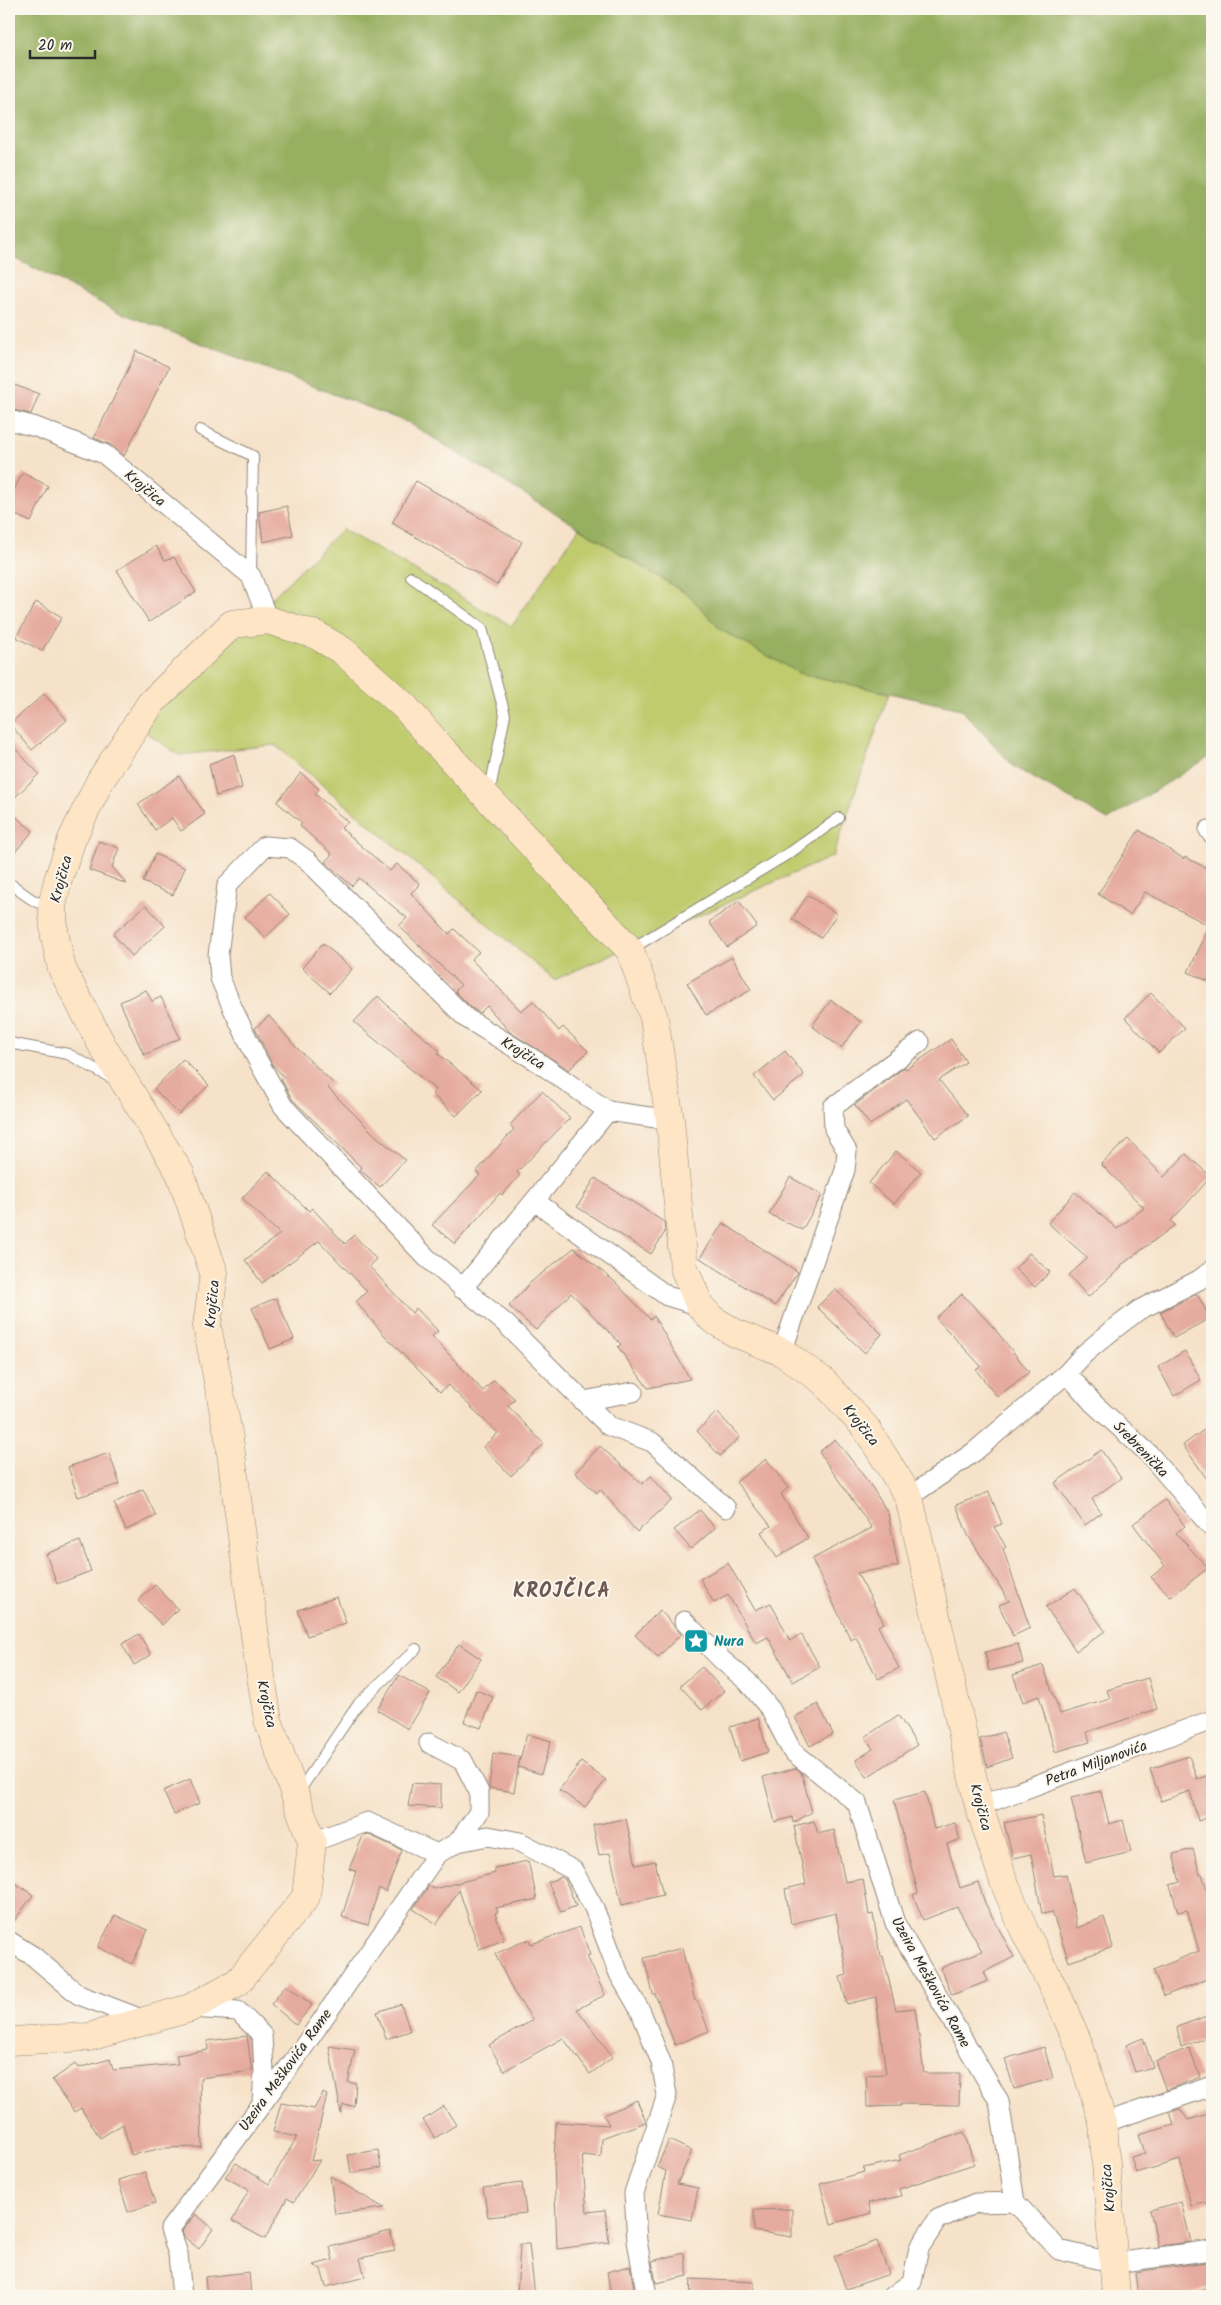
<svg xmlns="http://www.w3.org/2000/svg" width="1221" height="2305" font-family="Kalam,sans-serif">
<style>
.green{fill:#bfcb6d;stroke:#757b4c}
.forest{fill:#97af60;stroke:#616d46}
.building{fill:#e6ab9f}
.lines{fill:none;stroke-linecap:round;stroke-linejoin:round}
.service-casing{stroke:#90867a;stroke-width:12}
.minor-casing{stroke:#90867a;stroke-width:21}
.secondary-casing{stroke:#90867a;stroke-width:29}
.service{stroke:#fff;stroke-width:10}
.minor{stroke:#fff;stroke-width:19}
.secondary{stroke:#fde5c5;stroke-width:28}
.labels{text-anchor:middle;stroke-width:4;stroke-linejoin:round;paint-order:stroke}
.street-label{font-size:15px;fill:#2b2b2b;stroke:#fbf7ec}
.culture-label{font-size:15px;font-weight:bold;fill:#0d838f;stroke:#fbf7ec;text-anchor:start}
.district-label{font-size:20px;font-weight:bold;letter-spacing:1px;fill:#6c5854;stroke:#fbf7ec}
</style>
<rect width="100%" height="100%" fill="#fbf7ec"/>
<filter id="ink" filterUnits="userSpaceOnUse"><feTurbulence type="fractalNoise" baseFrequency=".02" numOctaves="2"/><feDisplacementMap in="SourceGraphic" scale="10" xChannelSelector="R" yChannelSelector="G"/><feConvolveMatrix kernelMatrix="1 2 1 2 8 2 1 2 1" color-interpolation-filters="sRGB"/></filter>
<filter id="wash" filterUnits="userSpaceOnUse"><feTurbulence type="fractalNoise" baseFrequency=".0096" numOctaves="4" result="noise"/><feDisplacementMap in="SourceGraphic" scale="20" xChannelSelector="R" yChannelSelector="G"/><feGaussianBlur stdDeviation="1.12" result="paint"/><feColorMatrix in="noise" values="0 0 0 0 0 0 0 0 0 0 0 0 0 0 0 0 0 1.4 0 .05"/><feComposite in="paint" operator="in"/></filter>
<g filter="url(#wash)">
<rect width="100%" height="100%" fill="#f6e2c9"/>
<path class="green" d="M579 528 690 596 721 630 799 673 889 693 833 856 554 980 275 745 179 755 140 728 342 529 512 626Z"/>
<path class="forest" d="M9 9H1212V755L1108 820 1014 767 961 709 799 673 721 630 690 596 409 423 116 311 9 255Z"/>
<g id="blocks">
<path class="building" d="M137 351 169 367 124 456 111 445 94 438Z
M9 383 39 394 31 414 9 409Z
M23 473 48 486 31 522 9 512V498Z
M416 481 522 542 497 585 392 523Z
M287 506 293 535 263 542 259 512Z
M156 546 165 560 174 557 196 592 149 622 117 570Z
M36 602 62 617 42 651 16 637Z
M44 694 67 720 32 750 10 724Z
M9 742 39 774 9 803Z
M234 754 242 788 216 796 209 764Z
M301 773 319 789 315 794 348 822 341 828 390 871 397 864 420 884 411 893 449 934 454 929 479 952 471 959 521 1011 533 1001 559 1031 563 1027 588 1051 569 1070 510 1032 487 1006 480 1013 473 1009 455 991 461 985 399 926 407 918 359 878 352 886 325 862 332 854 300 826 302 823 277 802Z
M179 776 205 814 181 831 172 818 155 830 138 804Z
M9 811 33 831 9 859Z
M1139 830 1184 859 1185 857 1212 871V983L1188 972 1210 926 1145 892 1130 915 1098 894Z
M99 841 119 848 112 867 127 884 89 870Z
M155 854 185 868 173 895 143 882Z
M270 893 290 914 265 938 245 917Z
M808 895 837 914 821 938 792 919Z
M739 901 757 926 727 947 709 922Z
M146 905 165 926 132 956 113 934Z
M323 943 352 969 330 993 302 968Z
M732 957 751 990 706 1015 687 983Z
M146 990 152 1001 161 997 180 1038 144 1055 120 1002Z
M1151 993 1185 1028 1159 1053 1125 1018Z
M378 996 397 1015 440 1051 438 1054 482 1090 456 1116 432 1094 436 1090 354 1022Z
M831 1000 861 1022 841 1048 812 1026Z
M269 1016 296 1047 333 1083 328 1088 376 1136 405 1160 380 1187 360 1170 362 1168 292 1099 281 1079 284 1077 272 1064 255 1028Z
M951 1039 966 1062 939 1080 968 1116 935 1138 906 1099 870 1125 855 1105 905 1067 906 1069Z
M785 1051 804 1075 773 1100 754 1076Z
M183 1059 209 1085 179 1114 154 1089Z
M542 1091 570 1118 517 1172 520 1175 502 1195 500 1193 455 1244 432 1225 480 1175 476 1172 514 1129 510 1125Z
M1128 1139 1164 1177 1186 1154 1211 1177 1171 1221 1175 1225 1120 1266 1122 1267 1088 1297 1069 1275 1088 1258 1048 1223 1075 1192 1117 1229 1144 1208 1101 1164Z
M896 1151 921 1172 894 1204 869 1183Z
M268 1171 309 1211 312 1208 345 1244 354 1235 376 1259 369 1266 412 1313 416 1308 438 1331 432 1336 483 1391 494 1380 515 1399 508 1406 544 1444 511 1476 483 1447 498 1433 448 1385 440 1392 386 1337 356 1302 367 1291 319 1241 262 1283 245 1260 280 1234 242 1198Z
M790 1177 822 1195 802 1230 769 1214Z
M595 1178 664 1222 665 1232 651 1254 577 1207Z
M723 1223 798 1272 775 1306 700 1258Z
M574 1248 615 1282 650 1319 654 1316 690 1379 648 1388 618 1347 621 1344 571 1293 536 1330 509 1306 531 1282Z
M1029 1253 1050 1272 1035 1287 1015 1269Z
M835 1289 882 1334 865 1353 817 1307Z
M962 1294 994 1328 1029 1372 997 1397 976 1370 981 1366 936 1318Z
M1197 1294 1210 1318 1174 1338 1160 1312Z
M276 1298 294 1339 270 1349 252 1308Z
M1185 1351 1201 1380 1174 1396 1158 1367Z
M717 1412 740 1437 720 1456 697 1431Z
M1212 1424V1486L1183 1445Z
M835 1439 870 1484 888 1513 898 1566 857 1573 884 1623 878 1626 899 1668 878 1679 856 1637 851 1640 812 1559 872 1528 819 1452Z
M600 1446 642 1484 651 1476 672 1500 637 1532 600 1489 597 1493 575 1473Z
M1101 1450 1121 1478 1092 1499 1101 1513 1085 1525 1055 1483Z
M109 1453 120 1484 78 1497 68 1467Z
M766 1459 788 1488 781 1494 808 1538 777 1558 761 1532 771 1526 736 1482Z
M143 1489 156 1516 126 1530 114 1503Z
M989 1492 1002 1524 994 1527 1006 1547 1003 1549 1030 1628 1013 1636 999 1605 1009 1601 968 1535 956 1505Z
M1165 1500 1185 1526 1176 1533 1208 1568 1171 1597 1151 1577 1165 1566 1133 1524Z
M700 1510 715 1528 691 1549 674 1530Z
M80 1541 91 1571 57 1584 46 1554Z
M728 1563 755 1610 771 1603 790 1641 801 1634 820 1667 793 1682 768 1637 756 1643 728 1595 714 1603 700 1579Z
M155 1585 178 1609 162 1625 138 1601Z
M1075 1588 1105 1631 1076 1651 1046 1607Z
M337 1597 346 1623 307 1636 298 1610Z
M660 1610 681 1634 658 1657 635 1635Z
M139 1634 151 1655 134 1665 122 1644Z
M459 1644 481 1659 458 1692 436 1677Z
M1018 1644 1023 1663 989 1671 985 1652Z
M1043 1665 1060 1714 1110 1699 1107 1690 1148 1678 1157 1709 1087 1732 1090 1742 1055 1752 1039 1696 1023 1702 1013 1675Z
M702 1667 724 1691 702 1710 680 1686Z
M399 1675 430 1693 408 1729 377 1710Z
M476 1690 493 1697 481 1728 464 1722Z
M818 1704 833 1734 810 1746 795 1717Z
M898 1715 917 1745 867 1777 856 1760 873 1749 865 1737Z
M758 1718 768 1752 740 1761 730 1727Z
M1003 1732 1012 1758 987 1767 980 1739Z
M527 1734 551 1741 541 1774 518 1767Z
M493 1753 520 1757 514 1792 489 1788Z
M1189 1756 1197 1779 1212 1774V1816L1198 1821 1190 1791 1161 1801 1150 1769Z
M581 1762 606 1780 585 1807 559 1790Z
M796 1768 801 1772 812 1812 793 1823 792 1817 775 1822 763 1777Z
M190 1779 200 1803 174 1814 163 1791Z
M412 1783 441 1785V1808L408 1806Z
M1101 1791 1109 1824 1123 1820 1131 1852 1086 1863 1071 1798Z
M925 1792 934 1829 955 1823 960 1840 947 1844 960 1888 978 1882 985 1903 1014 1957 984 1972 988 1981 952 1995 941 1968 982 1951 957 1907 923 1920 913 1895 918 1893 894 1800Z
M1041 1815 1054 1876 1066 1874 1077 1928 1104 1917 1113 1947 1069 1962 1052 1912 1042 1914 1031 1854 1013 1858 1004 1823Z
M626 1819 636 1865 655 1861 663 1895 622 1905 610 1853 599 1855 593 1825Z
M814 1821 818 1834 834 1830 845 1882 863 1879 869 1915 873 1914 880 1956H883L896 2010 915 2008 924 2073H960L959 2105 901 2104V2106L867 2107 866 2075 886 2074 876 1997 847 2004 840 1977 847 1975 836 1913 791 1924 785 1889 806 1884 794 1826Z
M367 1834 402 1850 386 1892 379 1888 368 1925 342 1917 356 1871 349 1869 363 1836Z
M1193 1849 1200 1875 1202 1874 1212 1905V1979H1207L1164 1996 1153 1970 1199 1951 1187 1910 1178 1912 1170 1885 1180 1882 1173 1854Z
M528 1861 537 1899 496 1908 498 1912 495 1913 504 1940 479 1949 459 1890 437 1924 413 1909 429 1886 434 1889 495 1873 494 1868Z
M561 1877 565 1879 576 1906 561 1912 548 1882Z
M9 1879 33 1895 9 1928Z
M115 1915 148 1930 132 1964 98 1947Z
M580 1927 590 1955 587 1956 605 1995 577 2009 613 2057 590 2074 563 2038 504 2071 489 2045 533 2020 513 1991 495 1954 529 1939 531 1944Z
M682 1948 695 2001 697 2000 709 2031 675 2045 655 1994H653L644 1958Z
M286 1985 312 2005 296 2025 271 2004Z
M401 2004 410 2031 386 2039 377 2012Z
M1212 2014V2036L1181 2047 1177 2027Z
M247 2036 252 2071 200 2078 202 2147 163 2148 131 2155 123 2124 100 2138 81 2108 74 2112 52 2080 75 2064 78 2068 110 2059 113 2070 178 2064 176 2055 208 2050 207 2041Z
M1143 2038 1153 2067 1135 2072 1126 2045Z
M329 2046 355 2050 348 2083H356L354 2106 343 2105 341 2113Z
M1044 2047 1053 2078 1014 2089 1005 2059Z
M1189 2048 1200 2077 1166 2090 1155 2061Z
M323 2093 327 2095 311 2161 320 2160 294 2202 287 2198 265 2239 232 2221 249 2190 225 2177 236 2163 269 2184 297 2137 273 2132 281 2103 314 2109Z
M637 2100 646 2122 602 2138 601 2157 582 2155 587 2212 605 2210 609 2242 557 2249 554 2163 556 2122 609 2125 604 2115Z
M444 2106 456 2125 435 2138 423 2120Z
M1180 2109 1188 2120 1212 2113V2201L1191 2206 1180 2160 1136 2173 1131 2157 1145 2153 1139 2135 1174 2125 1170 2112Z
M964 2132 974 2164 899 2189 901 2196 868 2203 871 2213 831 2224 820 2184 864 2172 863 2168 901 2160 899 2155Z
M669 2140 692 2151 677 2184 698 2188 692 2220 658 2214 666 2171 657 2167Z
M378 2150 381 2168 351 2173 348 2155Z
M145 2172 155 2203 128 2212 118 2180Z
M330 2176 384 2208 335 2214Z
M522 2183 526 2213 488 2217 483 2188Z
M1181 2202 1191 2242 1158 2246 1150 2210Z
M792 2209V2237L754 2231V2210Z
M196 2214 213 2229 199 2249 184 2237 182 2231Z
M390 2231 395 2251 360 2258 365 2277 326 2287 321 2269 313 2265 333 2260 330 2247Z
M877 2241 889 2274 846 2289 834 2256Z
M520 2244H529L535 2296H517Z
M684 2253 688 2276 656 2283 652 2261Z
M1207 2262 1212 2288 1187 2293 1188 2296H1138L1135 2272Z
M630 2266 635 2294 611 2296 607 2272Z
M249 2272 251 2295 207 2296 205 2277Z
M691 2279 754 2282V2296H690Z"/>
</g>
</g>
<g filter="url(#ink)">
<use href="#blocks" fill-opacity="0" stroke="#90867a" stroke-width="1"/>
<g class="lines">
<defs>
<path id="service" d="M200 430 253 456 251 576
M411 577 482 628 505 715 489 794
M9 883C24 893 33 904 51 906
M631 949 791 852 839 818
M9 1043 68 1054 115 1080
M298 1793 359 1703 416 1649"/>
<path id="minor" d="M9 420 36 427 104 454 251 576 268 620
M1209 830 1212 834
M536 1202 667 1296 700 1306
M462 1289 608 1111
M782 1352 845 1170 847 1151 834 1129 833 1107 920 1042
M1067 1373 1093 1403 1149 1454 1212 1528
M633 1392 583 1401 506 1324 427 1258 283 1106 257 1059 233 1009 220 978 218 955 227 885 265 846 290 848 308 861 466 1018 538 1062 608 1111 670 1120
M583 1401 609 1426 652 1442 726 1508
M909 1497 974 1452 1067 1373 1084 1354 1114 1329 1139 1310 1199 1280 1212 1270
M684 1621 722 1660 748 1682 771 1710 792 1751 857 1803 895 1923 999 2101 1015 2202
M429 1743 463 1761 479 1792V1812L458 1842
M979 1806 1212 1720
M312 1842 367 1822 437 1854
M9 1941 33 1956 79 1995 147 2021
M191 2008 238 2011 262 2035 264 2072 262 2102
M1103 2123 1212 2086
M182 2296 178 2254 170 2229 300 2052 437 1854 458 1842 488 1836 520 1842 573 1870 594 1908 619 1974 641 2012 661 2062 667 2095 634 2193 637 2241 647 2296
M893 2296 912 2282 919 2248 938 2219 976 2203 1015 2202 1059 2250 1115 2263 1212 2250"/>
<path id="secondary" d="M9 2041 89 2037 190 2008 238 1982 306 1897 312 1842 268 1720 258 1658 229 1438 207 1326 214 1273 180 1173 102 1045 62 969 55 937 52 906 58 880 72 839 100 781 151 703 232 624 268 620 316 635 343 651 405 707 443 750 630 950 654 1018 670 1120 684 1268 700 1306 712 1319 735 1333 782 1352 823 1381 866 1428 909 1497 979 1806 1004 1882 1024 1930 1059 1999 1079 2045 1103 2123 1116 2296"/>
</defs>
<use href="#service" class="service-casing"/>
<use href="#minor" class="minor-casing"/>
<use href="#secondary" class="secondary-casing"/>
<use href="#service" class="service"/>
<use href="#minor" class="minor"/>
<use href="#secondary" class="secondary"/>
</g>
</g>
<defs>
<symbol id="sight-square" viewBox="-11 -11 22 22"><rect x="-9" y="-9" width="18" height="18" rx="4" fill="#0f9aa8" stroke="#fbf7ec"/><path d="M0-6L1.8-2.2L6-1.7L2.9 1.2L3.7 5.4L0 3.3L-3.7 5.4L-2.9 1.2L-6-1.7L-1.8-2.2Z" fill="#fff"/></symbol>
</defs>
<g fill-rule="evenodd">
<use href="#sight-square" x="682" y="1627" width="28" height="28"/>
</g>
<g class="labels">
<g class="street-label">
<text transform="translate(145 488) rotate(40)" y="5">Krojčica</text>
<text transform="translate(61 879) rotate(-75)" y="5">Krojčica</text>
<text transform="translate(523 1053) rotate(32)" y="5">Krojčica</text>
<text transform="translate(212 1304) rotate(-85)" y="5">Krojčica</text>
<text transform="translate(861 1425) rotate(52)" y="5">Krojčica</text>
<text transform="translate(1141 1449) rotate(46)" y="5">Srebrenička</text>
<text transform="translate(267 1704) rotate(78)" y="5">Krojčica</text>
<text transform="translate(1096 1763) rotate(-20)" y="5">Petra Miljanovića</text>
<text transform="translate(981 1807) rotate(75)" y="5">Krojčica</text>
<text transform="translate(931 1982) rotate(61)" y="5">Uzeira Meškovića Rame</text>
<text transform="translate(285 2070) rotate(-54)" y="5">Uzeira Meškovića Rame</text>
<text transform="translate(1108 2188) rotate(-95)" y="5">Krojčica</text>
</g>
<g class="culture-label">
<text x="714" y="1646">Nura</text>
</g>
<g class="district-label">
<text x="562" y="1597">KROJČICA</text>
</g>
</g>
<rect width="1221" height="2305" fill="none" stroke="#fbf7ec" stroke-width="30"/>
<path d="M30 50v8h65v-8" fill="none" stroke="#2b2b2b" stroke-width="2.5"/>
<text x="38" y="50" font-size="15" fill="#2b2b2b" stroke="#fbf7ec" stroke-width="4" paint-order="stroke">20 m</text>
</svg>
